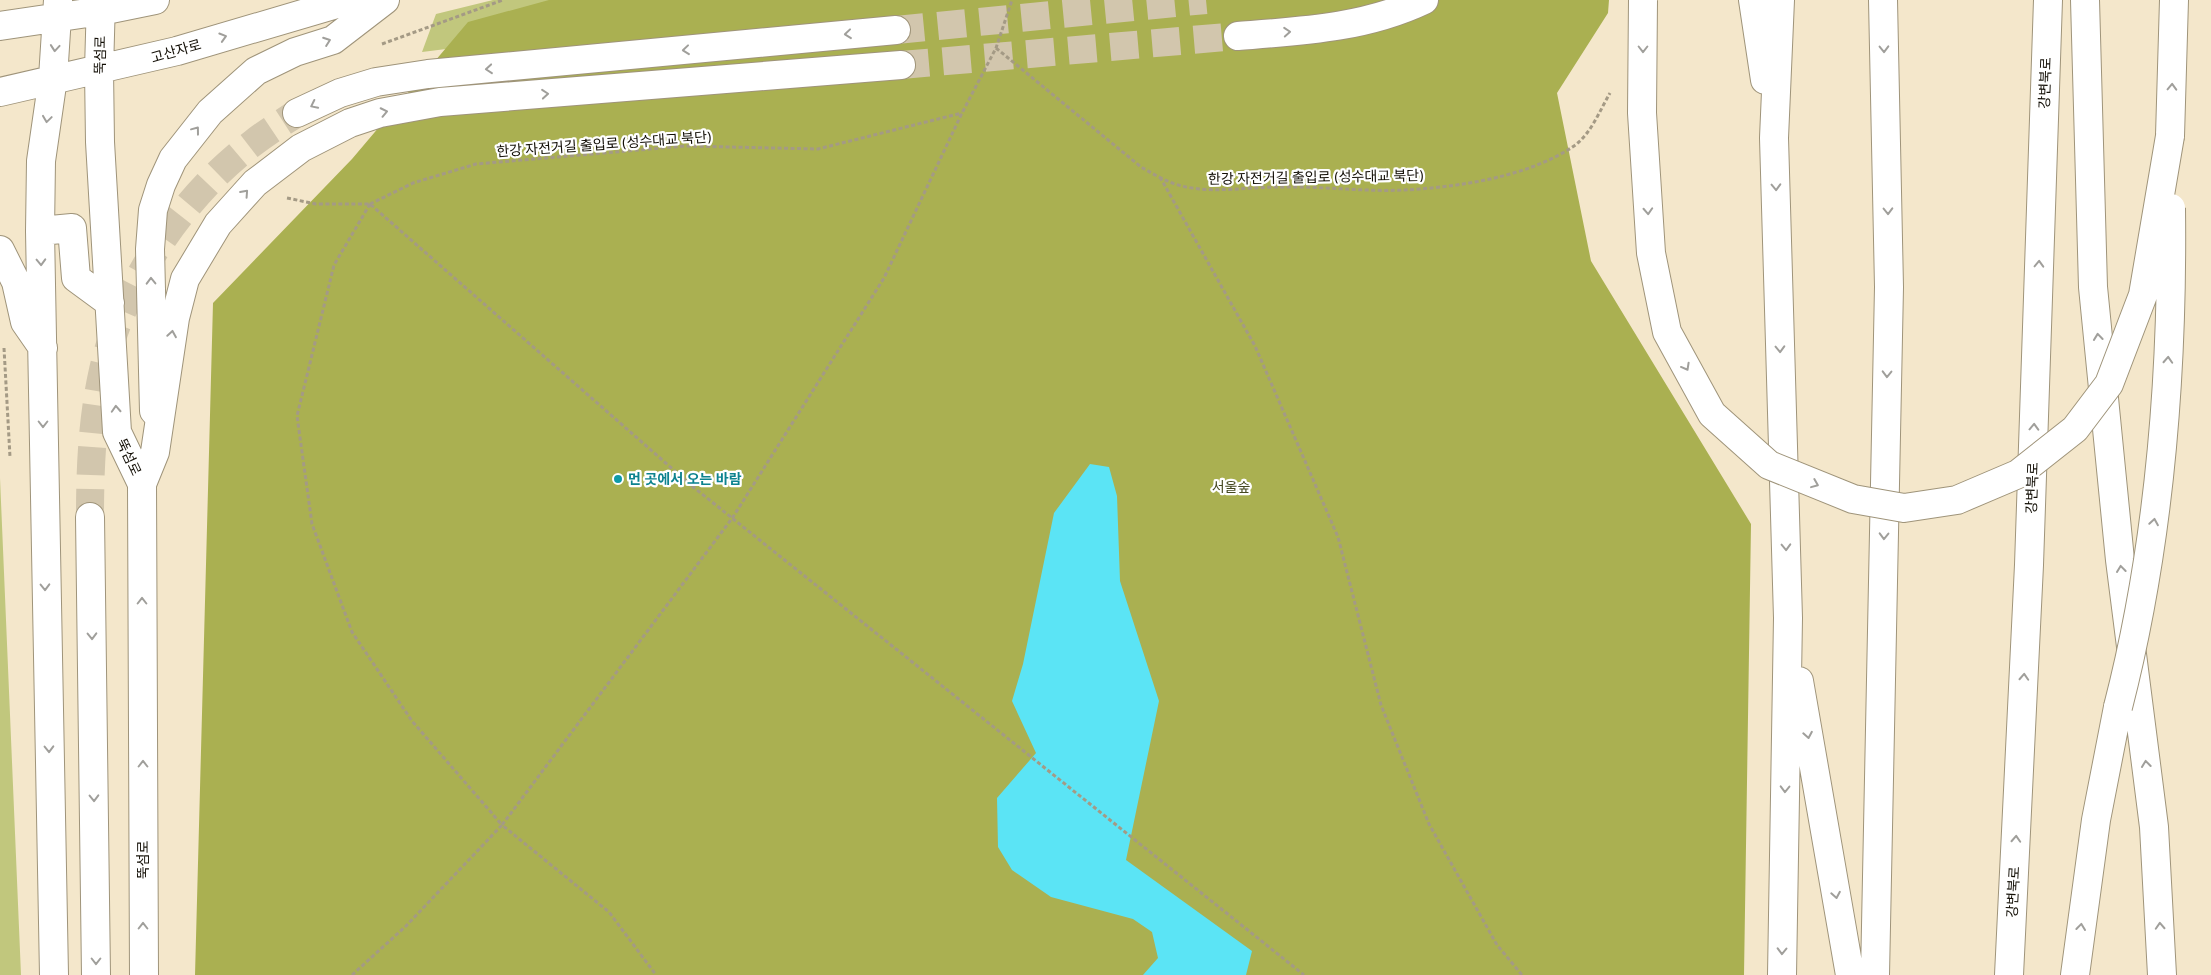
<svg xmlns="http://www.w3.org/2000/svg" width="2211" height="975" font-family="Overpass,'Noto Sans KR',sans-serif">
<style>
.green{fill:#c1c77d}
.forest{fill:#aab051}
.water{fill:#5be4f5}
.lines{fill:none;stroke-linecap:round;stroke-linejoin:round}
.highway-tunnel{stroke:#d2c6ad;stroke-width:28;stroke-dasharray:28 14;stroke-linecap:butt}
.major-casing{stroke:#9f947a;stroke-width:30}
.highway-casing{stroke:#9f947a;stroke-width:30}
.path{stroke:#a49a85;stroke-width:3;stroke-dasharray:4 2.5;stroke-linecap:butt}
.major{stroke:#fff;stroke-width:28}
.highway{stroke:#fff;stroke-width:28}
.highway-bridge-casing{stroke:#9f947a;stroke-width:30;stroke-linecap:butt}
.path-bridge{stroke:#a49a85;stroke-width:3;stroke-dasharray:4 2.5;stroke-linecap:butt}
.highway-bridge{stroke:#fff;stroke-width:28}
.oneway{stroke:#a09f9b}
.culture-dot{fill:#0f9aa8;stroke:#fff;stroke-width:2}
.labels{text-anchor:middle;stroke-width:4.5;stroke-linejoin:round;paint-order:stroke}
.street-label{font-size:14px;fill:#120e05;stroke:#fff}
.culture-label{font-size:14px;font-weight:bold;fill:#0d838f;stroke:#fff;text-anchor:start}
.park-label{font-size:14px;fill:#454820;stroke:#fff}
</style>
<rect width="100%" height="100%" fill="#f4e7cb"/>
<path class="green" d="M493 0H840L422 52 436 14Z
M0 478 21 975H0Z"/>
<path class="forest" d="M549 0H1609L1608 13 1557 93 1591 261 1751 524 1744 975H195L213 303 352 159 468 22Z"/>
<path class="water" d="M1090 464 1109 467 1117 496 1120 581 1159 701 1126 860 1252 951 1246 975H1143L1158 958 1152 932 1133 919 1051 897 1012 870 998 847 997 798 1036 753 1012 701 1023 664 1054 513Z"/>
<g class="lines">
<path class="highway-tunnel" d="M896 30 1206 0
M901 65 1238 36
M90 517C90 468 92 419 103 370 122 285 184 195 253 143 267 132 282 123 297 113"/>
<defs>
<path id="major" d="M101 0 99 70 100 142 117 432 142 484 144 975
M0 26 101 11 155 0
M0 92 177 51 350 0
M40 231 72 228 76 278 110 303
M0 250 16 282 25 322 43 348
M154 411 150 249 153 210 161 185 173 159 210 112 256 71 295 52 333 40 385 0
M54 975 40 231 41 161 53 78 58 0"/>
<path id="highway" d="M1753 0 1765 80
M1780 0 1774 138 1788 618 1782 975
M2085 0 2093 287 2120 560 2154 827 2162 975
M1238 36C1302 31 1365 28 1424 0
M297 113 340 93 376 82 428 74 896 30
M2170 136 2174 0
M142 484 155 452 175 318 185 279 218 224 255 183 301 148 350 123 380 113 440 102 901 65
M90 517 96 975
M1799 681 1850 975
M1875 975 1889 287 1883 0
M2009 975 2029 565 2048 0
M2075 975 2096 820 2118 707"/>
</defs>
<use href="#major" class="major-casing"/>
<use href="#highway" class="highway-casing"/>
<path class="path" d="M382 44 503 0
M996 48 1141 167C1155 175 1170 184 1186 187 1217 193 1248 187 1280 187 1321 186 1363 192 1404 190 1459 187 1528 177 1574 146 1591 134 1600 110 1610 93
M1160 177 1255 346 1338 537 1381 705 1429 824 1497 945 1522 975
M287 198 316 204H370L692 486
M370 204 334 265 297 416 312 524 352 632 412 721 502 825 733 517 884 278 962 113 996 48 1012 0
M370 204 413 183 476 164 685 146 818 149 962 113
M4 348 10 457
M352 975 406 926 502 825 609 912 656 975"/>
<use href="#major" class="major"/>
<use href="#highway" class="highway"/>
<defs>
<path id="highway-bridge" d="M1643 0 1642 113 1651 253 1667 332 1712 414 1769 465 1853 499 1904 508 1957 500 2018 474 2075 429 2109 384 2143 295 2170 136
M2118 707C2160 544 2173 375 2171 208"/>
</defs>
<use href="#highway-bridge" class="highway-bridge-casing"/>
<path class="path-bridge" d="M692 486 1304 975"/>
<use href="#highway-bridge" class="highway-bridge"/>
</g>
<defs><path id="oneway-chevron" d="M-2-3.5L2.5 0L-2 3.5" fill="none" stroke-width="1.6" stroke-linecap="round" stroke-linejoin="round" transform="scale(1.25)"/></defs>
<g class="oneway">
<use href="#oneway-chevron" transform="translate(1287 32) rotate(-4)"/>
<use href="#oneway-chevron" transform="translate(848 34) rotate(174)"/>
<use href="#oneway-chevron" transform="translate(223 37) rotate(-17)"/>
<use href="#oneway-chevron" transform="translate(327 41) rotate(-20)"/>
<use href="#oneway-chevron" transform="translate(55 48) rotate(95)"/>
<use href="#oneway-chevron" transform="translate(1643 49) rotate(90)"/>
<use href="#oneway-chevron" transform="translate(1884 49) rotate(89)"/>
<use href="#oneway-chevron" transform="translate(686 50) rotate(174)"/>
<use href="#oneway-chevron" transform="translate(489 69) rotate(175)"/>
<use href="#oneway-chevron" transform="translate(2172 87) rotate(-88)"/>
<use href="#oneway-chevron" transform="translate(545 94) rotate(-5)"/>
<use href="#oneway-chevron" transform="translate(314 105) rotate(154)"/>
<use href="#oneway-chevron" transform="translate(384 112) rotate(-12)"/>
<use href="#oneway-chevron" transform="translate(47 119) rotate(98)"/>
<use href="#oneway-chevron" transform="translate(196 130) rotate(-53)"/>
<use href="#oneway-chevron" transform="translate(1776 187) rotate(88)"/>
<use href="#oneway-chevron" transform="translate(245 193) rotate(-48)"/>
<use href="#oneway-chevron" transform="translate(1648 211) rotate(87)"/>
<use href="#oneway-chevron" transform="translate(1888 211) rotate(89)"/>
<use href="#oneway-chevron" transform="translate(41 262) rotate(88)"/>
<use href="#oneway-chevron" transform="translate(2039 264) rotate(-88)"/>
<use href="#oneway-chevron" transform="translate(151 281) rotate(-91)"/>
<use href="#oneway-chevron" transform="translate(172 334) rotate(-81)"/>
<use href="#oneway-chevron" transform="translate(2098 337) rotate(-96)"/>
<use href="#oneway-chevron" transform="translate(1780 349) rotate(88)"/>
<use href="#oneway-chevron" transform="translate(2168 360) rotate(-87)"/>
<use href="#oneway-chevron" transform="translate(1686 367) rotate(61)"/>
<use href="#oneway-chevron" transform="translate(1887 374) rotate(91)"/>
<use href="#oneway-chevron" transform="translate(116 409) rotate(-93)"/>
<use href="#oneway-chevron" transform="translate(43 424) rotate(90)"/>
<use href="#oneway-chevron" transform="translate(2034 427) rotate(-88)"/>
<use href="#oneway-chevron" transform="translate(1815 484) rotate(22)"/>
<use href="#oneway-chevron" transform="translate(2154 522) rotate(-81)"/>
<use href="#oneway-chevron" transform="translate(1884 536) rotate(91)"/>
<use href="#oneway-chevron" transform="translate(1786 547) rotate(88)"/>
<use href="#oneway-chevron" transform="translate(2121 569) rotate(-97)"/>
<use href="#oneway-chevron" transform="translate(45 587) rotate(89)"/>
<use href="#oneway-chevron" transform="translate(142 601) rotate(-90)"/>
<use href="#oneway-chevron" transform="translate(92 636) rotate(89)"/>
<use href="#oneway-chevron" transform="translate(2024 677) rotate(-87)"/>
<use href="#oneway-chevron" transform="translate(1808 735) rotate(80)"/>
<use href="#oneway-chevron" transform="translate(49 749) rotate(89)"/>
<use href="#oneway-chevron" transform="translate(143 764) rotate(-90)"/>
<use href="#oneway-chevron" transform="translate(2146 764) rotate(-97)"/>
<use href="#oneway-chevron" transform="translate(1785 789) rotate(91)"/>
<use href="#oneway-chevron" transform="translate(94 798) rotate(89)"/>
<use href="#oneway-chevron" transform="translate(2016 839) rotate(-87)"/>
<use href="#oneway-chevron" transform="translate(1836 895) rotate(80)"/>
<use href="#oneway-chevron" transform="translate(143 926) rotate(-90)"/>
<use href="#oneway-chevron" transform="translate(2160 926) rotate(-93)"/>
<use href="#oneway-chevron" transform="translate(2081 927) rotate(-83)"/>
<use href="#oneway-chevron" transform="translate(1782 951) rotate(91)"/>
<use href="#oneway-chevron" transform="translate(96 961) rotate(90)"/>
</g>
<circle class="culture-dot" cx="618" cy="479" r="5"/>
<g class="labels">
<g class="street-label">
<text transform="translate(176 51) rotate(-16)" y="5">고산자로</text>
<text transform="translate(100 55) rotate(-89)" y="5">뚝섬로</text>
<text transform="translate(2045 83) rotate(-88)" y="5">강변북로</text>
<text transform="translate(604 144) rotate(-4)" y="5">한강 자전거길 출입로 (성수대교 북단)</text>
<text transform="translate(1316 177) rotate(-1)" y="5">한강 자전거길 출입로 (성수대교 북단)</text>
<text transform="translate(129 457) rotate(65)" y="5">뚝섬로</text>
<text transform="translate(2032 488) rotate(-88)" y="5">강변북로</text>
<text transform="translate(143 860) rotate(-90)" y="5">뚝섬로</text>
<text transform="translate(2013 892) rotate(-87)" y="5">강변북로</text>
</g>
<g class="culture-label">
<text x="628" y="484">먼 곳에서 오는 바람</text>
</g>
<g class="park-label">
<text x="1231" y="492">서울숲</text>
</g>
</g>
</svg>
